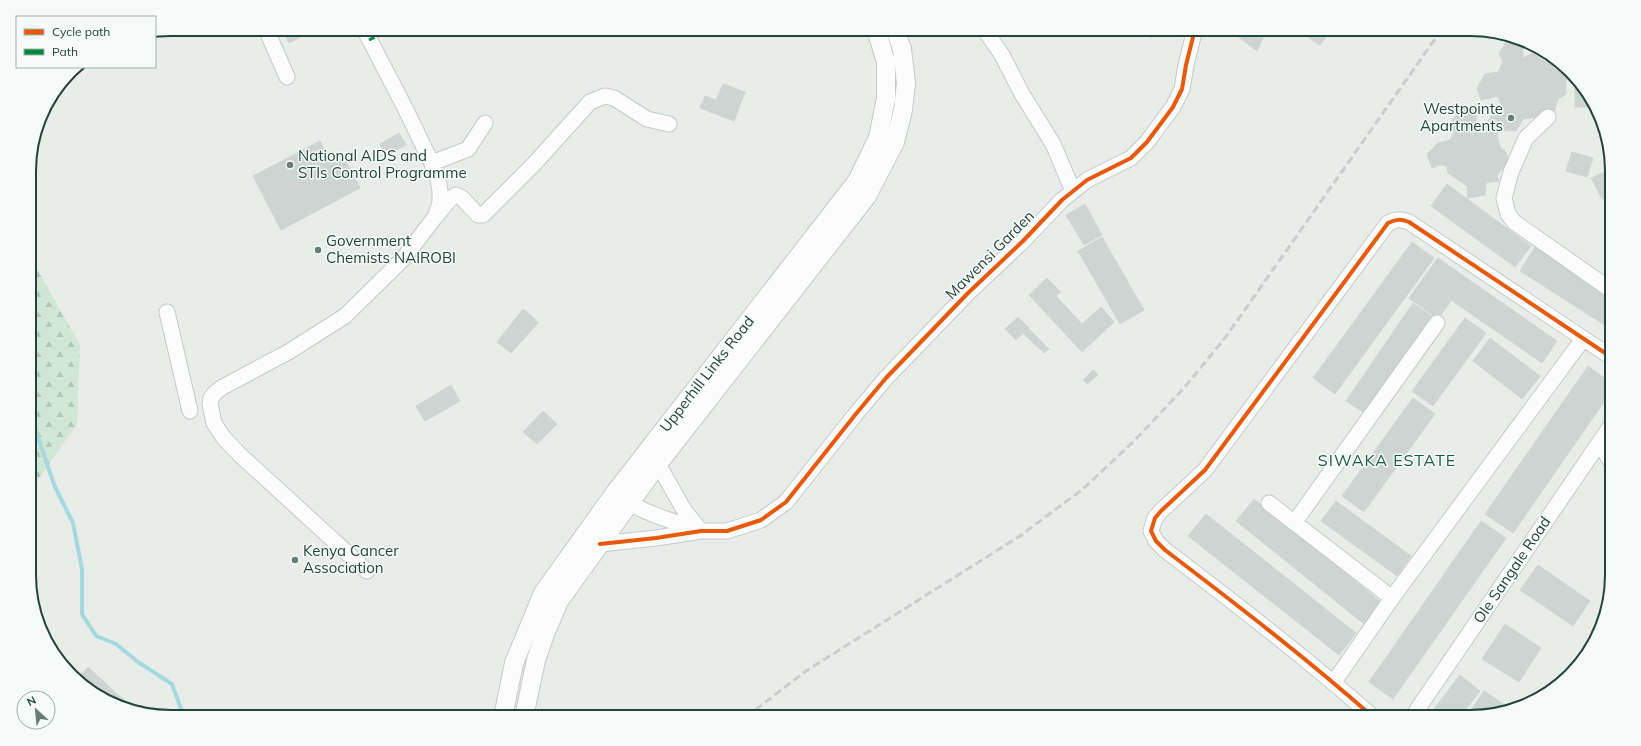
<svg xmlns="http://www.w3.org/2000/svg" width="1641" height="746" font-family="Mulish,sans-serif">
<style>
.forest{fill:url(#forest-firs)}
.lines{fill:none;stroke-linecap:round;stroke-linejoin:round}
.stream{stroke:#a6d9de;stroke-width:4}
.building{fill:#ced4d2;stroke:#d0d6d3}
.minor-casing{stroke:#c5cac7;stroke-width:17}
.tertiary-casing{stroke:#c5cac7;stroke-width:20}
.minor{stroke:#fcfcfc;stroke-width:15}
.tertiary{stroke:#fcfcfc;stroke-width:18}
.rail{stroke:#c9cdcb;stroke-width:3;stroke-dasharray:8 4;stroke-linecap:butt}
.quiet{stroke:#00873e;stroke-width:3;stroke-dasharray:6 3;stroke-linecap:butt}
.cycleway-casing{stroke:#f6fbf9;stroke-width:6}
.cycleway{stroke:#e8590c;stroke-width:4}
.poi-dot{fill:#677f77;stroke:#f6fbf9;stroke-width:1.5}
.labels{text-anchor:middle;stroke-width:3;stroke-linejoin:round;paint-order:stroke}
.poi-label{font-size:15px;fill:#224439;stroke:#f6fbf9;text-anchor:start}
.street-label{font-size:15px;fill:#224439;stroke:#f6fbf9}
.neighbourhood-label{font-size:16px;letter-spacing:1px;fill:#1b5946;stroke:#f6fbf9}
.rim{fill:none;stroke:#224439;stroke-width:2}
</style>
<defs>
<pattern id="forest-firs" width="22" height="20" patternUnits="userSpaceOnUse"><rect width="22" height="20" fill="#d0e7d5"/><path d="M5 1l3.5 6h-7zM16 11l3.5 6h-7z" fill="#b2c7b8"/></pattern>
</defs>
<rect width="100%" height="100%" fill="#e8edea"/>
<path class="forest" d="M36 267 80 345 77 424 30 491V268Z"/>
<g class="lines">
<path class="stream" d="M30 414 55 487 73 523 82 569V614L96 636 116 644 138 662 172 684 184 717"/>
</g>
<path class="building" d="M282 29H316L289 43Z
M1137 29H1158L1152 38Z
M1228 29H1267L1257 51Z
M1301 29H1332L1320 45 1300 32Z
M1522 40 1523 58 1535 52 1545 62 1550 59 1566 72V94L1558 99 1554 112 1542 111 1539 117 1523 119 1516 131 1500 130 1497 135 1500 147 1506 152 1509 165H1506L1497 175 1499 181 1486 183 1485 195 1468 198 1467 186 1448 173 1447 166 1440 165 1432 168 1427 154 1438 143 1450 140 1454 133 1452 120 1463 107 1476 108 1477 116 1475 124 1480 127 1486 123 1501 105 1498 96 1481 100 1477 88 1485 74 1498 72 1503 62 1499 53 1507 41Z
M1575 79 1583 85 1592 107H1575Z
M723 84 745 92 734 121 700 108 705 96 716 100Z
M399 133 406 145 386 156 380 144Z
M320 141 332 164 344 158 360 188 281 230 253 176Z
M1572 152 1593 158 1587 177 1566 171Z
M1611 169V195L1602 199 1591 178Z
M1447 184 1531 246 1515 267 1431 206Z
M1085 204 1102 235 1084 245 1066 215Z
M1102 237 1144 310 1120 324 1078 251Z
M1412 242 1434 258 1335 394 1313 378Z
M1535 247 1611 296V329L1520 271Z
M1438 258 1557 341 1542 363 1422 280Z
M1611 261V276L1604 271Z
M1047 278 1061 292 1056 296 1082 324 1101 307 1114 322 1082 352 1029 295Z
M1422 280 1451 301 1438 319 1409 298Z
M1413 303 1433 317 1366 414 1346 401Z
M523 309 532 316 538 323 511 353 497 342Z
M1018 317 1029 328 1016 340 1005 329Z
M1465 318 1486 333 1433 406 1412 391Z
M1029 329 1049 349 1044 353 1024 334Z
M1490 338 1540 376 1522 399 1473 361Z
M1588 366 1611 383V392L1513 533 1485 514Z
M1093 370 1098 375 1087 384 1083 380Z
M451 385 460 401 425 421 416 406Z
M1413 398 1435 414 1364 512 1342 496Z
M543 411 557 424 537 444 523 432Z
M1254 499 1382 603 1364 624 1236 521Z
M1336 501 1411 556 1397 576 1321 521Z
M1206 514 1356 633 1339 655 1188 536Z
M1481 521 1506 538 1393 699 1369 682Z
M1538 565 1590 601 1573 626 1520 590Z
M1505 624 1541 648 1519 682 1482 659Z
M1592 635 1596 638 1587 654 1581 649Z
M88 667 128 704 124 708 116 706 79 677Z
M1460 675 1480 691 1460 717H1444L1434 709Z
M1484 691 1502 703 1496 711 1479 717H1466Z"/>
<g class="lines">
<defs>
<path id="minor" d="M266 29 287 77
M364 29 404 106 437 174 440 191V203L435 217 403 259 345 316 290 351 221 388 215 393 211 398 210 404 214 423 223 437 239 454 367 571
M984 29 1002 55 1022 94 1053 144 1073 191
M1548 117 1526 138 1511 172 1504 198 1508 214 1514 222 1611 290
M432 163 468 149 485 123
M437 215 450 199 456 195 462 198 478 215H483L534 164 590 102 605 96 614 98 647 119 669 124
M167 312 190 411
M1599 443 1612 463
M650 456 658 464 684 510 701 531
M621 498C644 513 672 521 698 530
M1269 503 1392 598
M1294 523 1437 323
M600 544 656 538 701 531H727L761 520 786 502 855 415 886 378 968 293 1023 241 1062 200 1087 180 1131 158 1147 142 1173 107 1182 89 1186 65 1195 29
M1334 682 1392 598 1583 339
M1373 717C1306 658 1236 604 1165 550L1156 541 1151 531 1155 518 1161 511 1205 470 1388 223C1396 219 1401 219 1409 222L1611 357
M1413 717 1419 707 1612 424"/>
<path id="tertiary" d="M503 717 514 663 543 593 614 494 857 181 878 138 886 98V62L876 29
M524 717 536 660 545 634 559 601 658 464 867 196 895 142 903 110 906 83 902 49 895 29"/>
</defs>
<use href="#minor" class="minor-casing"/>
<use href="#tertiary" class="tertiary-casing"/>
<use href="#minor" class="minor"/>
<use href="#tertiary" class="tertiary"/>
<path class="rail" d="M746 717 806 671 1020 536 1083 489 1135 440 1184 388 1225 338 1442 29"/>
<path class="quiet" d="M369 40 392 29"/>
<defs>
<path id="cycleway" d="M600 544 656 538 701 531H727L761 520 786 502 855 415 886 378 968 293 1023 241 1062 200 1087 180 1131 158 1147 142 1173 107 1182 89 1186 65 1195 29
M1373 717C1306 658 1236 604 1165 550L1156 541 1151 531 1155 518 1161 511 1205 470 1388 223C1396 219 1401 219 1409 222L1611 357"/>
</defs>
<use href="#cycleway" class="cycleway-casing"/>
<use href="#cycleway" class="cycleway"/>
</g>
<g class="poi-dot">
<circle cx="1511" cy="118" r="4"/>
<circle cx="290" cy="165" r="4"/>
<circle cx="318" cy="250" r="4"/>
<circle cx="295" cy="560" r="4"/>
</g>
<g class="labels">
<g class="poi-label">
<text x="1503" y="114" text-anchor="end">Westpointe<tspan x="1503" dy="17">Apartments</tspan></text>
<text x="298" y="161">National AIDS and<tspan x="298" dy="17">STIs Control Programme</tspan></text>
<text x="326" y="246">Government<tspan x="326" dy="17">Chemists NAIROBI</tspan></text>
<text x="303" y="556">Kenya Cancer<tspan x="303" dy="17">Association</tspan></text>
</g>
<g class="street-label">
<text transform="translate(990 255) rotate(-45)" y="5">Mawensi Garden</text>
<text transform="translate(707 374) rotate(-52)" y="5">Upperhill Links Road</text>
<text transform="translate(1512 570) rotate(-56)" y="5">Ole Sangale Road</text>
</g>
<g class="neighbourhood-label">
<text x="1387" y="466">SIWAKA ESTATE</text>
</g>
</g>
<path d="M0 0H1641V746H0ZM171 36H1470A135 135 0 0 1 1605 171V575A135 135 0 0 1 1470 710H171A135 135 0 0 1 36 575V171A135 135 0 0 1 171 36Z" fill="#f6fbf9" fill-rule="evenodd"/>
<path class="rim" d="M171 36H1470A135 135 0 0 1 1605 171V575A135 135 0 0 1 1470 710H171A135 135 0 0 1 36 575V171A135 135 0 0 1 171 36Z"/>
<rect x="16" y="16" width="140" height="52" fill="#f6fbf9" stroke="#a1b2ac"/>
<rect x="24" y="29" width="20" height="6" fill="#e8590c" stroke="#a1b2ac"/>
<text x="52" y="36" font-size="12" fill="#224439">Cycle path</text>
<rect x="24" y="49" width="20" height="6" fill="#00873e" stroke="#a1b2ac"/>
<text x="52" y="56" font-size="12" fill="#224439">Path</text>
<g transform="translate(36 710) rotate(333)"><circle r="19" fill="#f6fbf9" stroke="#a1b2ac"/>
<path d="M0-3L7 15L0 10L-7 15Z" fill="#677f77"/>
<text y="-6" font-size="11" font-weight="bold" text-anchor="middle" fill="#224439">N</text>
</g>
</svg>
